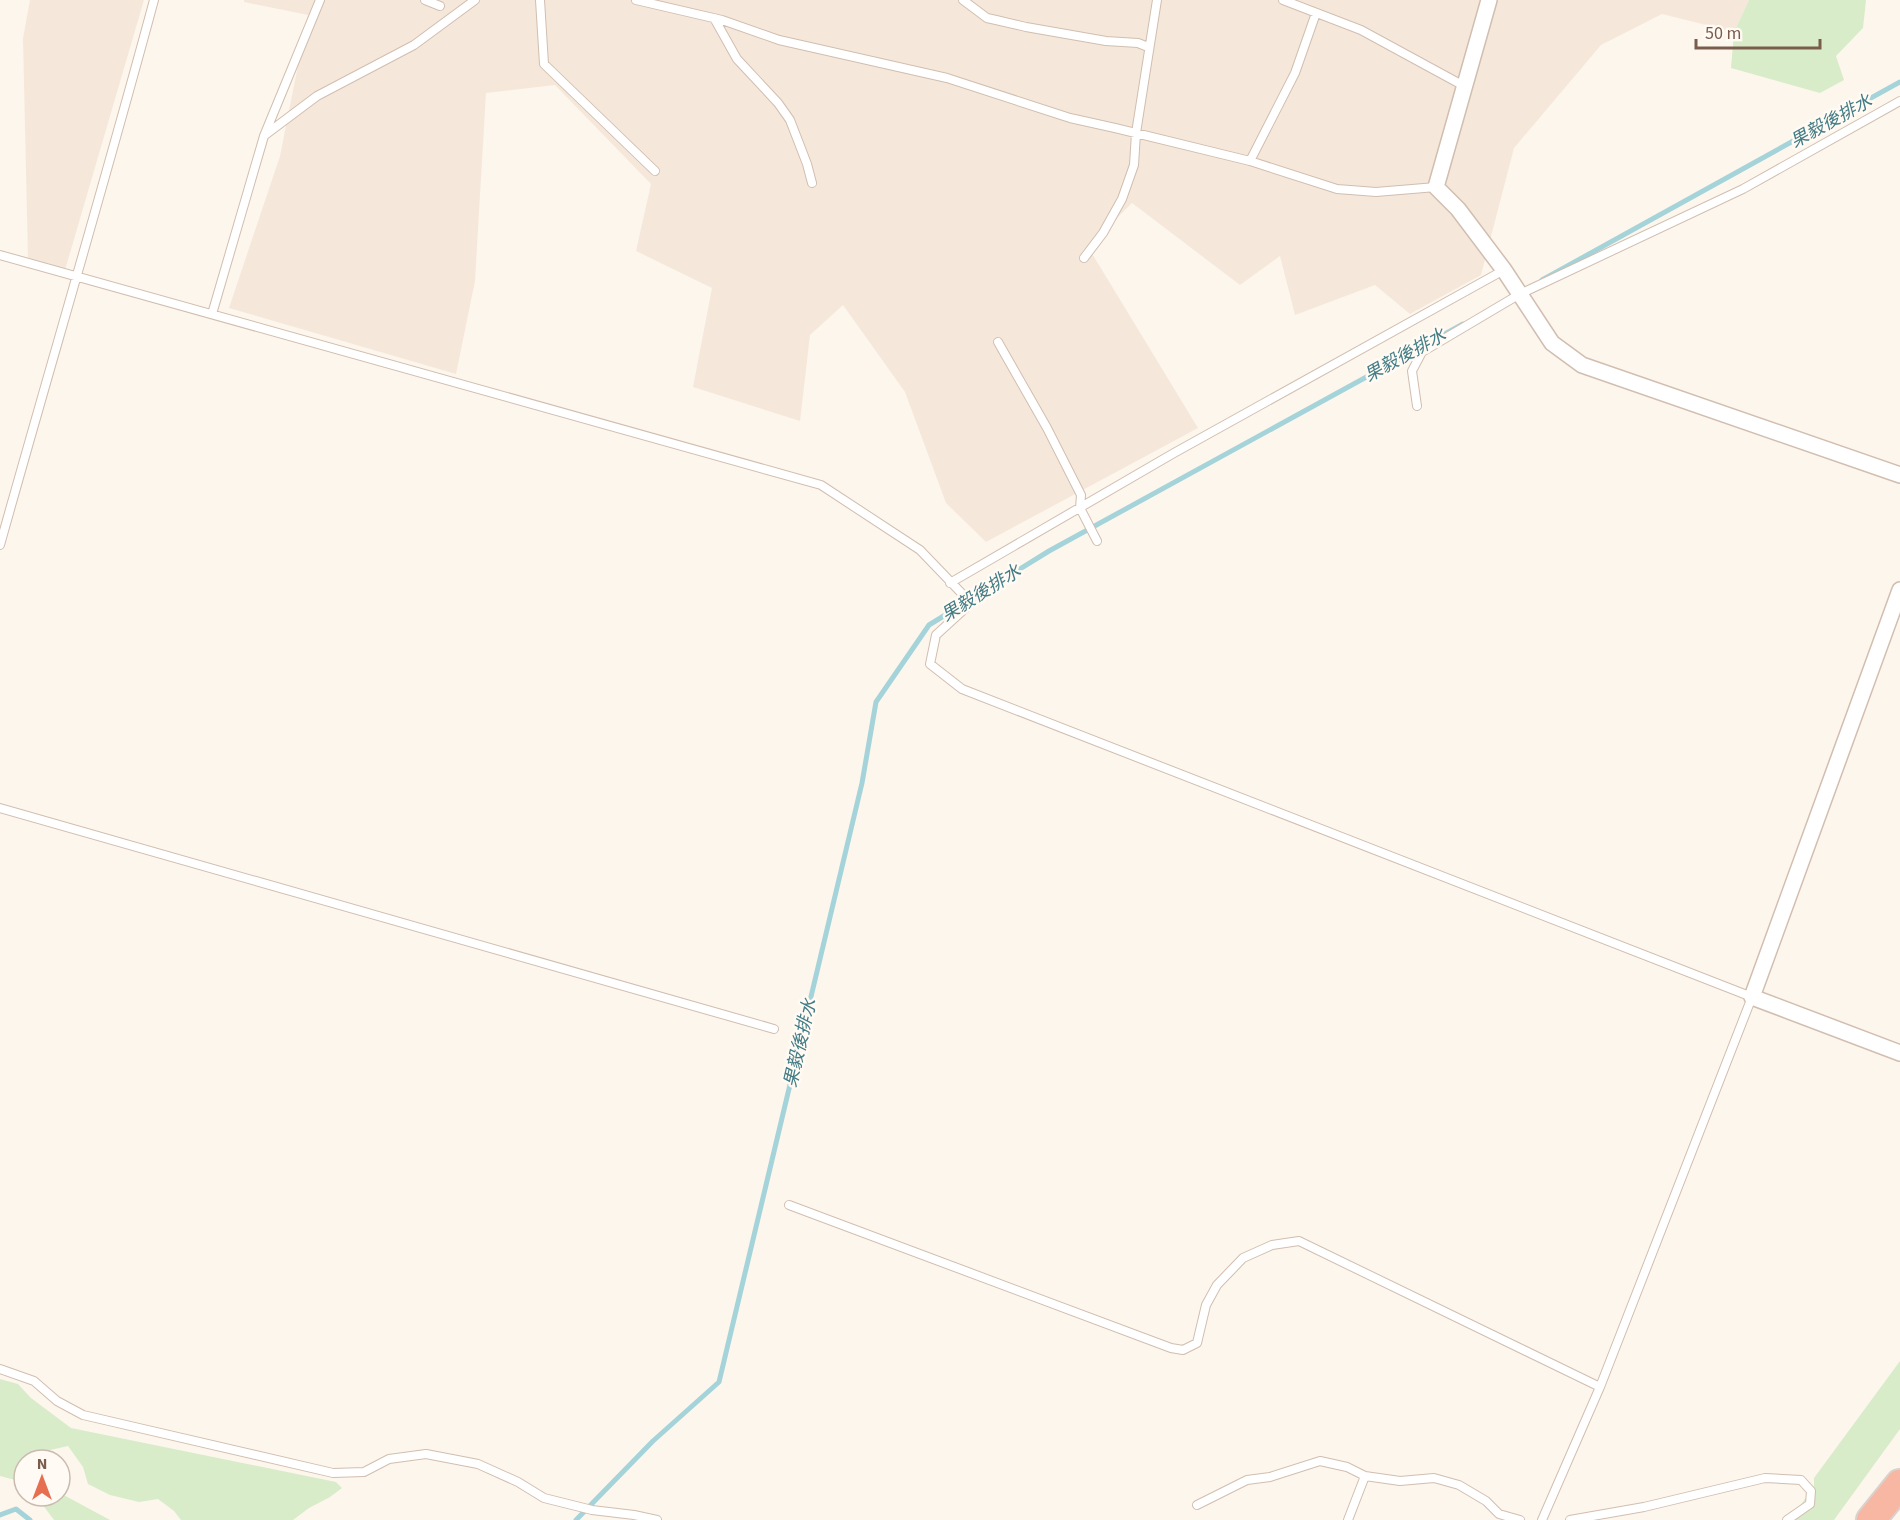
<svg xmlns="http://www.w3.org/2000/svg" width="1900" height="1520" font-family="'Source Sans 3','Noto Sans TC',sans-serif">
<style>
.residential{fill:#f5e8da}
.green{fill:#d8ecc9}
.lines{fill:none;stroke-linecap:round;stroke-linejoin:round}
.stream{stroke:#a5d3da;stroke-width:5}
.lane-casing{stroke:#d1beb0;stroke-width:10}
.street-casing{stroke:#d1beb0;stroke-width:18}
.highway-casing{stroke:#dad1cd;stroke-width:32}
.lane{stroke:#fff;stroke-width:8}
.street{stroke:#fff;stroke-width:15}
.highway{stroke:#f7b7a3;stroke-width:28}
.labels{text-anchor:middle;stroke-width:5;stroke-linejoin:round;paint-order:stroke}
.water-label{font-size:18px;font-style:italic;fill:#437c86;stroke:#fffaf3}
</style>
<rect width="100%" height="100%" fill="#fdf6ec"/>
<path class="residential" d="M30 0H144L65 270 28 260 23 38Z
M244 0H1749L1734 32 1662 14 1601 45 1514 148 1481 275 1410 314 1375 285 1295 315 1280 256 1240 285 1132 203 1088 247 1198 428 986 542 946 503 905 392 843 305 810 335 800 421 693 387 712 288 636 251 651 184 555 85 486 93 475 281 456 374 229 308 280 156 308 15 244 2Z"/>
<path class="green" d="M1749 0H1866L1863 28 1836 56 1844 80 1820 93 1731 68 1734 32Z
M1900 1361V1429L1834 1520H1790L1814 1486V1478Z
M0 1379 18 1384 31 1398 71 1428 336 1482 342 1488 330 1497 309 1508 293 1520H181L174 1511 158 1499 139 1502 110 1495 88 1484 83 1467 68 1446 46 1451 47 1460H24V1485L19 1481 0 1476Z
M60 1493 110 1520H54L36 1496H60Z"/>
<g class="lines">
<path class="stream" d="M1542 280 1900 82
M0 1515 16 1509 30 1520
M576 1520 653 1441 719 1382 862 783 876 702 929 625 1049 551 1463 324"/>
<defs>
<path id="lane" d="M425 0 440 6
M540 0 544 64 655 171
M636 0 722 20 779 40 947 78 1070 118 1115 128 1250 161 1337 189 1376 192 1436 187
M963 0 987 18 996 20 1026 27 1106 41 1138 43 1148 47
M1283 0 1361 30 1464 86
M714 18 737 59 778 103 790 120 807 164 812 183
M265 135 317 96 414 45 475 0
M1250 161 1295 73 1316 13
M0 255 821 485 920 550 971 603 936 635 930 664 962 689 1752 997 1600 1387 1542 1520
M1084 258 1103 233 1122 199 1134 165 1136 133 1157 0
M212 314 264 136 320 0
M998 342 1047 428 1081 495 1080 508 1097 541
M1417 406 1412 371 1422 352 1520 294 1743 189 1900 101
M0 545C51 363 105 182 154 0
M950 583 1174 453 1504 270
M0 808 774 1029
M789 1205 1171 1348 1183 1350 1197 1343 1206 1305 1217 1285 1243 1258 1272 1245 1299 1241 1600 1387
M0 1369 34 1381 57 1401 83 1415 333 1473 364 1472 389 1459 426 1454 478 1464 518 1482 544 1498 592 1510 634 1515 657 1520
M1197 1505 1247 1480 1270 1477 1320 1461 1347 1467 1365 1476 1400 1481 1434 1478 1459 1485 1486 1501 1499 1514 1520 1520
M1348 1520 1365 1476
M1570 1520 1644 1507 1765 1478 1801 1480 1811 1491 1810 1504 1787 1520"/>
<path id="street" d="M1489 0 1436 187 1458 209 1504 270 1552 343 1582 365 1900 475
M1900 590 1752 997 1900 1053"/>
<path id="highway" d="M1871 1520 1900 1484"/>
</defs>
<use href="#lane" class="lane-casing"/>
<use href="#street" class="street-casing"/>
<use href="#highway" class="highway-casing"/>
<use href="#lane" class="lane"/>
<use href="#street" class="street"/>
<use href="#highway" class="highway"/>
</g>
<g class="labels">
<g class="water-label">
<text transform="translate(1831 121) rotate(-29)" y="6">果毅後排水</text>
<text transform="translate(1405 355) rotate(-29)" y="6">果毅後排水</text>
<text transform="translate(981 593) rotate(-32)" y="6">果毅後排水</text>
<text transform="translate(800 1043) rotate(-77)" y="6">果毅後排水</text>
</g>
</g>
<g transform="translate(42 1478)"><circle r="28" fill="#fffaf3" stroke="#cabbb1" stroke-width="1.5"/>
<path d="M0-4.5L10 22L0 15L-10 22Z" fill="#e76f51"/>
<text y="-9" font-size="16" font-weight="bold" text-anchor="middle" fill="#7a5c4d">N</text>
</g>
<path d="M1696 39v9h124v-9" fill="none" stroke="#7a5c4d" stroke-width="3"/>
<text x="1705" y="39" font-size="18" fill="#7a5c4d" stroke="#fffaf3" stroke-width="4.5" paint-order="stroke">50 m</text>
</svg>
